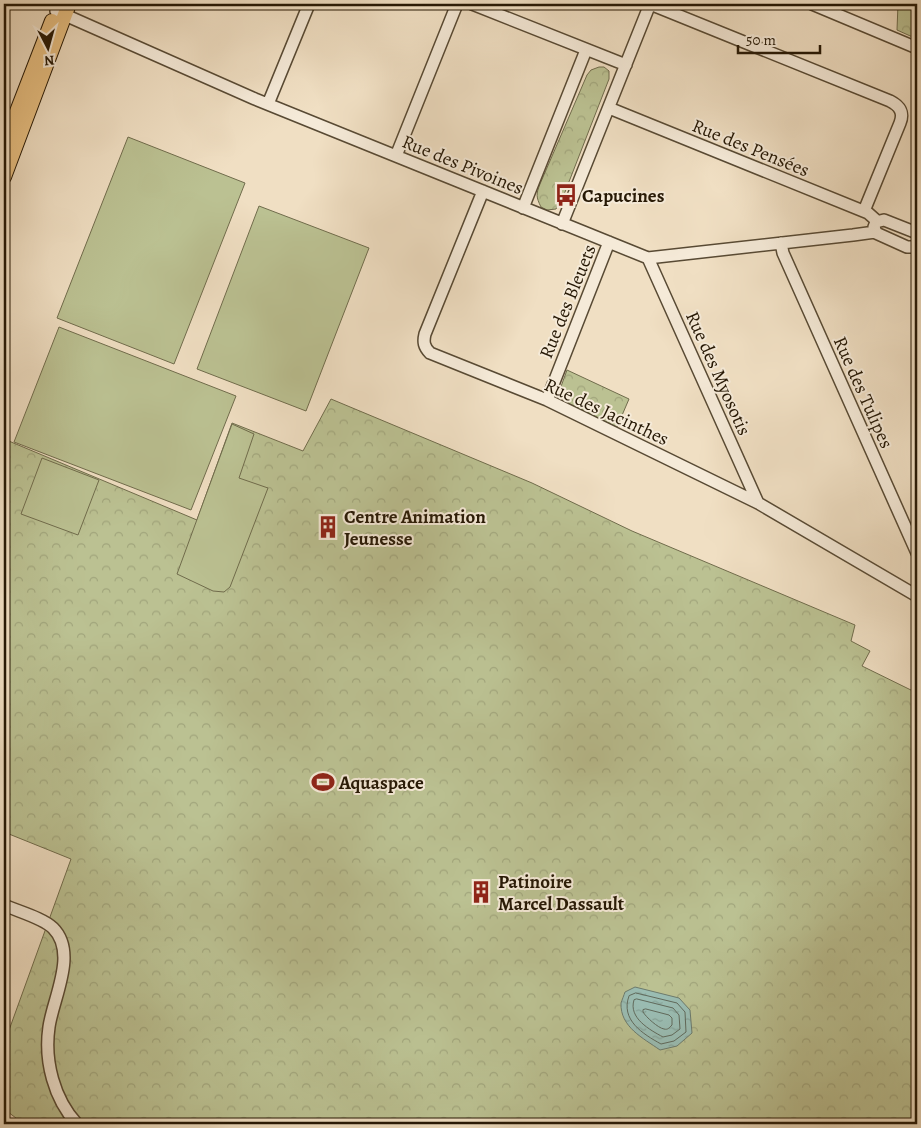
<svg xmlns="http://www.w3.org/2000/svg" width="921" height="1128" font-family="Alegreya,serif">
<style>
.forest{fill:url(#forest-crowns);stroke:#706c4c}
.pitch{fill:#bbc192;stroke:#706c4c}
.water{fill:url(#water-ripples);stroke:#6c7b6d}
.lines{fill:none;stroke-linecap:round;stroke-linejoin:round}
.shore{stroke:#606a5c;stroke-width:1}
.minor-casing{stroke:#584a34;stroke-width:14}
.major-casing{stroke:#261805;stroke-width:16}
.minor{stroke:#f5ead8;stroke-width:11}
.major{stroke:#e8c082;stroke-width:14}
.labels{text-anchor:middle;stroke-width:4;stroke-linejoin:round;paint-order:stroke}
.street-label{font-size:19px;fill:#261805;stroke:#f5ead8}
.poi-label{font-size:19px;font-weight:bold;fill:#261805;stroke:#f5ead8;text-anchor:start}
</style>
<defs>
<pattern id="forest-crowns" width="20" height="18" patternUnits="userSpaceOnUse" patternTransform="scale(1.25)"><rect width="20" height="18" fill="#bbc192"/><path d="M2 6a3 3 0 1 1 6 0M12 15a3 3 0 1 1 6 0" fill="none" stroke="#a1a57c"/></pattern>
<pattern id="water-ripples" width="26" height="14" patternUnits="userSpaceOnUse" patternTransform="scale(1.25)"><rect width="26" height="14" fill="#9abdb3"/><path d="M2 4q2-2 4 0t4 0M15 11q2-2 4 0t4 0" fill="none" stroke="#85a298"/></pattern>
</defs>
<rect width="100%" height="100%" fill="#f0dfc3"/>
<filter id="stains"><feTurbulence type="fractalNoise" baseFrequency=".004" numOctaves="4"/><feColorMatrix values="0 0 0 0 .2 0 0 0 0 .09 0 0 0 0 .02 0 0 0 .5 -.17"/></filter>
<radialGradient id="worn" r=".72"><stop offset=".6" stop-color="#630" stop-opacity="0"/><stop offset="1" stop-color="#630" stop-opacity=".3"/></radialGradient>
<path class="forest" d="M898 4H917V39L897 30Z
M599 67H604L609 71V79L565 192 556 209 547 210 541 207C536 197 536 194 540 184L587 75 591 70Z
M567 370 629 399 617 427 564 401 559 392Z
M331 399 532 483 632 531 855 625 851 641 870 651 862 666 917 693V1124H24L4 1109V1044L71 859 4 832V439L197 520 232 423 303 451Z"/>
<path class="pitch" d="M128 137 245 183 174 364 57 318Z
M259 206 369 248 306 411 197 369Z
M59 327 236 396 191 510 14 442Z
M232 424 254 434 239 478 268 488 230 587 224 592 213 591 177 574Z
M42 458 99 480 78 535 21 514Z"/>
<path class="water" d="M635 987 679 998 690 1010 692 1033 677 1046 660 1050C643 1038 620 1027 621 1003 622 1000 624 995 625 992Z"/>
<g class="lines">
<path class="shore" d="M636 993 677 1003 685 1012 686 1032 674 1041 661 1044C643 1034 620 1020 629 996Z
M637 999 673 1008 679 1015 680 1029 672 1035 663 1037C650 1030 628 1018 634 1000Z
M646 1009 669 1015 672 1018V1025C669 1028 668 1030 664 1029 658 1028 646 1017 643 1012V1010Z"/>
<defs>
<path id="minor" d="M472 4 626 65
M650 4 890 101C900 106 904 113 900 123L864 211
M812 4 917 48
M56 11 255 99 648 258 853 235 875 232
M268 104 309 4
M609 108 868 213 877 221
M396 156 457 4
M483 191 425 334C423 342 424 347 430 353L547 400 758 503 917 596
M523 208 586 50
M562 224 650 4
M917 233 884 220 876 222 874 227 876 233 907 247H913L917 244
M781 243 783 253 917 553
M648 258 758 503
M547 400 609 242
M4 905C17 911 43 918 53 928 78 953 53 998 49 1027 44 1061 54 1099 77 1124"/>
<path id="major" d="M4 145 52 21
M4 177 69 4"/>
</defs>
<use href="#minor" class="minor-casing"/>
<use href="#major" class="major-casing"/>
<use href="#minor" class="minor"/>
<use href="#major" class="major"/>
</g>
<defs>
<symbol id="bus-bare" viewBox="-9 -9 18 18"><path d="M-5-6H5V4H4V6H2V4H-2V6H-4V4H-5ZM-3.5-4V0h7V-4ZM-3.5 1.2v1.5H-2V1.2ZM2 1.2v1.5H3.5V1.2Z" fill="#8f2418" stroke="#f5ead8" stroke-width="2.5" paint-order="stroke"/></symbol>
<symbol id="building-bare" viewBox="-9 -9 18 18"><path d="M-4-6H4V6H1V3H-1V6H-4ZM-2.5-4.3h1.7v1.8h-1.7ZM.8-4.3h1.7v1.8H.8ZM-2.5-1h1.7V.8h-1.7ZM.8-1h1.7V.8H.8Z" fill="#8f2418" stroke="#f5ead8" stroke-width="2.5" paint-order="stroke"/></symbol>
<symbol id="stadium-bare" viewBox="-9 -9 18 18"><path d="M0-5a6.5 5 0 1 0 0 10a6.5 5 0 1 0 0-10ZM-3.5-1.8h7v3.6h-7Z" fill="#8f2418" stroke="#f5ead8" stroke-width="2.5" paint-order="stroke"/></symbol>
</defs>
<g fill-rule="evenodd">
<use href="#bus-bare" x="550" y="179" width="32" height="32"/>
<use href="#building-bare" x="312" y="511" width="32" height="32"/>
<use href="#stadium-bare" x="307" y="766" width="32" height="32"/>
<use href="#building-bare" x="465" y="876" width="32" height="32"/>
</g>
<g class="labels">
<g class="street-label">
<text transform="translate(751 147) rotate(22)" y="7">Rue des Pensées</text>
<text transform="translate(463 164) rotate(22)" y="7">Rue des Pivoines</text>
<text transform="translate(567 301) rotate(-68)" y="7">Rue des Bleuets</text>
<text transform="translate(719 373) rotate(66)" y="7">Rue des Myosotis</text>
<text transform="translate(864 392) rotate(66)" y="7">Rue des Tulipes</text>
<text transform="translate(607 411) rotate(25)" y="7">Rue des Jacinthes</text>
</g>
<g class="poi-label">
<text x="582" y="202">Capucines</text>
<text x="344" y="523">Centre Animation<tspan x="344" dy="22">Jeunesse</tspan></text>
<text x="339" y="789">Aquaspace</text>
<text x="498" y="888">Patinoire<tspan x="498" dy="22">Marcel Dassault</tspan></text>
</g>
</g>
<rect width="921" height="1128" fill="none" stroke="#f0dfc3" stroke-width="20"/>
<rect x="5" y="5" width="911" height="1118" fill="none" stroke="#261805" stroke-width="2.5"/>
<rect x="10" y="10" width="901" height="1108" fill="none" stroke="#261805"/>
<g transform="translate(48 48) rotate(174)" stroke="#f5ead8" stroke-width="4" paint-order="stroke">
<path d="M0-4L9 19L0 12L-9 19Z" fill="#261805"/>
<text y="-8" font-size="14" font-weight="bold" text-anchor="middle" fill="#261805">N</text>
</g>
<path d="M738 45v8h82v-8" fill="none" stroke="#261805" stroke-width="2.5"/>
<text x="746" y="45" font-size="15" fill="#261805" stroke="#f5ead8" stroke-width="4" paint-order="stroke">50 m</text>
<rect width="100%" height="100%" filter="url(#stains)"/>
<rect width="100%" height="100%" fill="url(#worn)"/>
</svg>
